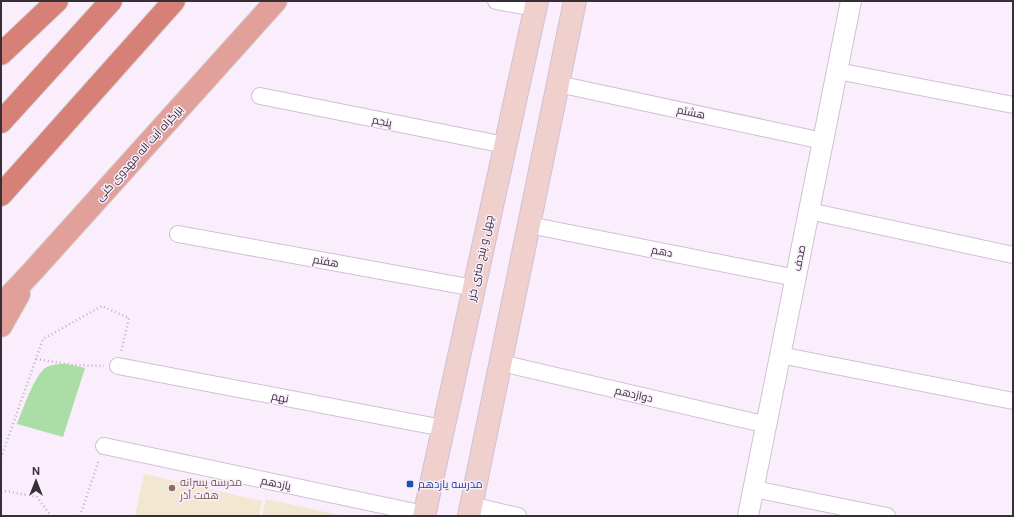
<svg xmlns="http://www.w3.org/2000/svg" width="1014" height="517" font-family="'DM Sans',Cairo,sans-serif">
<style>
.education{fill:#f2e8d2}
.green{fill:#abdda7}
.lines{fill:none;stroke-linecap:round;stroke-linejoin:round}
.minor-casing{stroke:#d2bfd6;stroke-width:18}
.tertiary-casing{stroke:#d2bfd6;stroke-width:22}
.secondary-casing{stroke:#d2bfd6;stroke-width:24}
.primary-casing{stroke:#d7d5d7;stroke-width:24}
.trunk-casing{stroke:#d7d5d7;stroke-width:24}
.path{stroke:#beb4c0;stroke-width:2.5;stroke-dasharray:1 3;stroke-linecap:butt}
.minor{stroke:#fff;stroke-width:16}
.tertiary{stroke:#fff;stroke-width:20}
.secondary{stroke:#f0d0cd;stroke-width:22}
.primary{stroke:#e1a09a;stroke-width:22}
.trunk{stroke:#d78078;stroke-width:22}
.transit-dot{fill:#1a4fb4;stroke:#faeefc;stroke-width:1.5}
.education-dot{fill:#8d6e63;stroke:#faeefc;stroke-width:1.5}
.labels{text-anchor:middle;stroke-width:3;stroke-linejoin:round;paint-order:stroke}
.street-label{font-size:11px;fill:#362f38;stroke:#faeefc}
.education-label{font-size:11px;fill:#785e54;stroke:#faeefc;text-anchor:start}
.transit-label{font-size:11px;fill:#164399;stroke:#faeefc;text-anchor:start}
</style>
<rect width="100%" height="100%" fill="#faeefc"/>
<path class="education" d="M144 474 262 501 259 516H135Z
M266 499 344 516H262Z"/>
<path class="green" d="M67 364 85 368 63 437 17 424C22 411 35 375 45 368 51 364 61 364 67 364Z"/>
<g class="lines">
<defs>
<path id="minor" d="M496 1 535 8
M837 71 1013 105
M558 84 823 141
M260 96 505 145
M809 211 1013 255
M529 225 796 278
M178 234 474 288
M780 355 1013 401
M501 363 767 425
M118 366 443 428
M104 446 424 514
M754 489 887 516
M471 505 518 516"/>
<path id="tertiary" d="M748 516 851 1"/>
<path id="secondary" d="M424 516 537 1
M469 516 575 1"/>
<path id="primary" d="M1 305 32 272 276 1
M1 326 19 294"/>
<path id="trunk" d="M1 54 57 1
M1 122 111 1
M1 195 174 1"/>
</defs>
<use href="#minor" class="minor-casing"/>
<use href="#tertiary" class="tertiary-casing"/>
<use href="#secondary" class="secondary-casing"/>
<use href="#primary" class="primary-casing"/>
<use href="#trunk" class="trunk-casing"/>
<path class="path" d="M36 359 75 365 104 366
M1 458 43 339 102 306 129 318 121 352
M1 492 7 491 37 497 51 516
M80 516 99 460"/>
<use href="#minor" class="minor"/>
<use href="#tertiary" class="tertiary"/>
<use href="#secondary" class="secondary"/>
<use href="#primary" class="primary"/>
<use href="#trunk" class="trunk"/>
</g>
<rect class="transit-dot" x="406" y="480" width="8" height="8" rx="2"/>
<circle class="education-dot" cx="172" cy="488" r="4"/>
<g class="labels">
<g class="street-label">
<text transform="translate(691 112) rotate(12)" y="4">هشتم</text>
<text transform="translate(382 121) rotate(11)" y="4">پنجم</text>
<text transform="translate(139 153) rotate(-48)" y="4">بزرگراه آیت اله مهدوی کنی</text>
<text transform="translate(662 251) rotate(11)" y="4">دهم</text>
<text transform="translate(480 258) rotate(-78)" y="4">چهل و پنج متری خزر</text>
<text transform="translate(799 258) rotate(-79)" y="4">صدف</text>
<text transform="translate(326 261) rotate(10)" y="4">هفتم</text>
<text transform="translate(634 394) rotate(13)" y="4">دوازدهم</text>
<text transform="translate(280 397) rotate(11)" y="4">نهم</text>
<text transform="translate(276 483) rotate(12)" y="4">یازدهم</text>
</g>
<g class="education-label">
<text x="180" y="486">مدرسه پسرانه<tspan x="180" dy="13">هفت آذر</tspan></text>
</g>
<g class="transit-label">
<text x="418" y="488">مدرسه یازدهم</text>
</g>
</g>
<rect width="1014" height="517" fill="none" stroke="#362f38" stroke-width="4"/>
<g transform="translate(36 481)" stroke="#faeefc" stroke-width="3" paint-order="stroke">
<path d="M0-3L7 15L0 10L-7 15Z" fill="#362f38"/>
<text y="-6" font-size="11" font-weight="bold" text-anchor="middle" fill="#362f38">N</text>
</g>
</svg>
